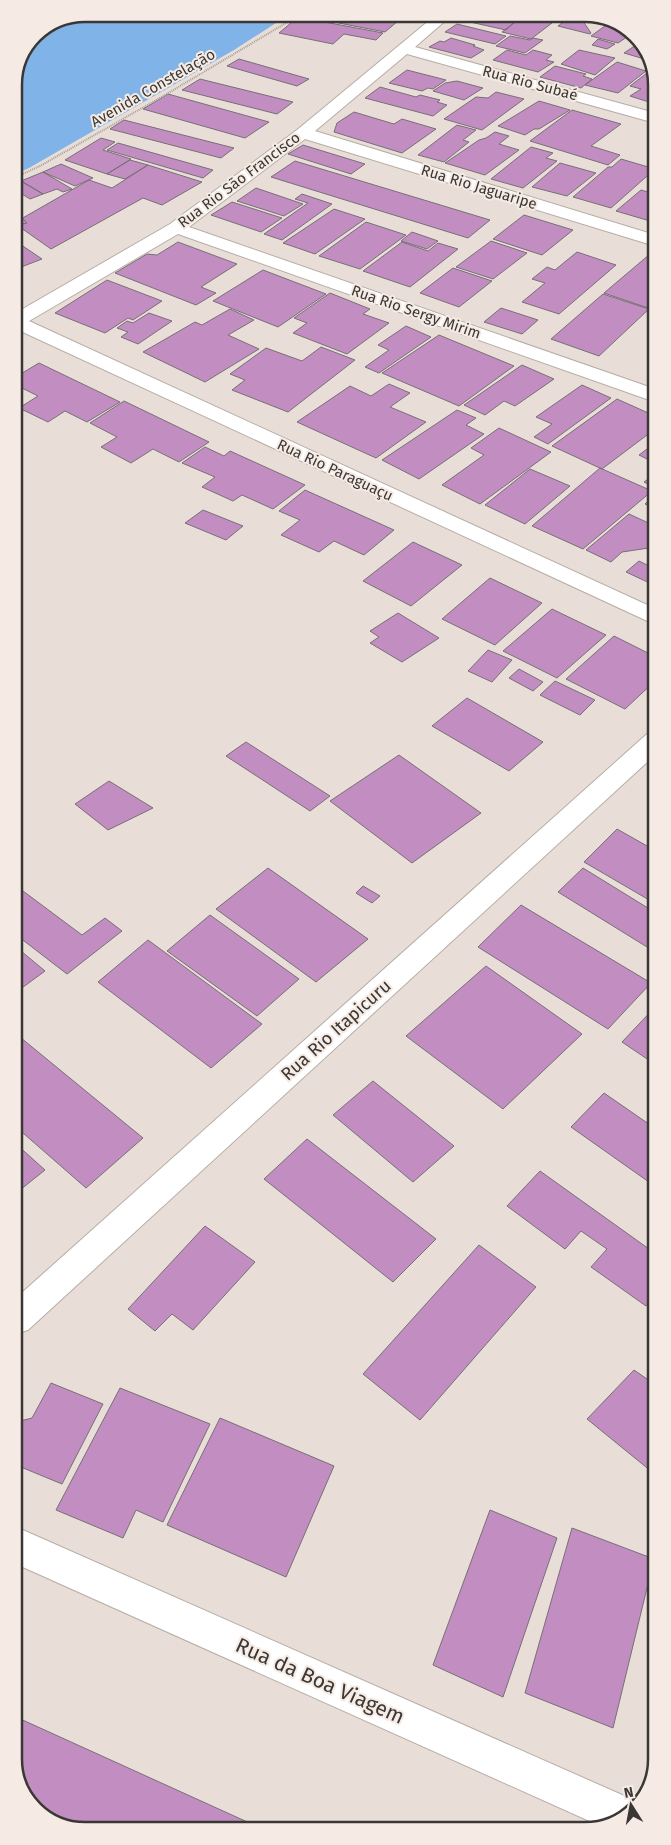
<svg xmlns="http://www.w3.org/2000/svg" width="671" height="1845" font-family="'Fira Sans',sans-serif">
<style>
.water{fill:#80b3e7}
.building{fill:#c28ec2;stroke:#776f76}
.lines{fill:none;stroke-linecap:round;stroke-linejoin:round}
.minor-casing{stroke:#b6ada6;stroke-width:2}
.path{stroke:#a59d98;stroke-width:2;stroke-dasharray:1 1;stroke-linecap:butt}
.minor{fill:#fff;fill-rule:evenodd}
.labels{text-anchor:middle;stroke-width:4;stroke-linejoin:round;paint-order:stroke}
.far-street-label{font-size:15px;fill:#3b3734;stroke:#f5ebe4}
.street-label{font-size:18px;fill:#3b3734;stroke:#f5ebe4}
.near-street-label{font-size:21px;fill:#3b3734;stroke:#f5ebe4}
.rim{fill:none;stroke:#3b3734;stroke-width:2.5}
</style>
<rect width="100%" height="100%" fill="#e8ded7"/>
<path class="water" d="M85 14H290L234 50 29 168 14 175V81L35 34Z"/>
<path class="building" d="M325 14H360L398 21 385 32 318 19Z
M364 14H401L394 20Z
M457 14H510L521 16 506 30 452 18Z
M574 14H578L591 33 590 34 558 26Z
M523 16 552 23 531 39 502 32Z
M298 17 383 33 376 40 344 34 333 44 279 33Z
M609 23 630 29 633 33 618 43 591 36Z
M457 24 506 36 495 44 445 32Z
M510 36 530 40 533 38 543 40 525 53 496 46Z
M451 38 475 45 473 46 484 50 471 58 429 47 440 41 444 42Z
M598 39 615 44 607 49 592 45Z
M639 43 651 61 624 53Z
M507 50 526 55 533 50 552 55 546 60 554 62 538 72 493 60Z
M579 50 615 58 595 75 561 64Z
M239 59 309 79 297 86 227 66Z
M617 62 646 71 618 93 585 85Z
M555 66 586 74 583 76 592 79 581 88 540 77Z
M407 70 446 80 433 89 428 88 422 91 389 83Z
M647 73 655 75V104L630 96 641 89 630 86Z
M200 79 293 102 277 114 182 90Z
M457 81 483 88 464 100 433 91 445 83Z
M380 87 416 97 420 95 440 100 437 102 447 105 433 116 365 98Z
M496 92 524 99 482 130 444 119 476 97 488 98Z
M168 94 269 122 245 138 143 109Z
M539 101 570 110 539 129H534L525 135 498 126Z
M572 110 621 124 591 146 620 155 608 165 530 141Z
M354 112 394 124 402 119 436 129 402 153 334 132 337 123Z
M124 120 234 148 221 158 110 129Z
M457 125 476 130 463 140 469 142 444 162 418 155Z
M495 132 509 136 499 144 519 150 485 175 445 163 479 140 486 138Z
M101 138 115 142 103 150 131 159 107 174 65 160Z
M118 143 213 170 203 178 107 150Z
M303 145 365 164 351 174 288 154Z
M531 147 553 153 546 158 557 161 523 188 491 179Z
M621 159 655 169 611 208 573 197 608 167H612Z
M130 160 148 165 125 179 107 174Z
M295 161 490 220 468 238 271 177Z
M560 163 596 173 567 196 532 187Z
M61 164 93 178 75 186 43 172Z
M148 165 202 182 162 205 143 198 51 249 14 223 89 180 112 188Z
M43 172 72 189 63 192 57 189 43 194 21 181Z
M21 181 43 194 30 199 14 189V183Z
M256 188 303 204 284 216 237 201Z
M641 190 655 194V216L650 221 616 211Z
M302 194 332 204 282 240 264 234 308 203 295 199Z
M232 202 282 218 261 232 211 215Z
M334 209 365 219 315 254 283 243Z
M14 210 27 223 14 226Z
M524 215 573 230 542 255 493 239Z
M366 222 406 235 360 269 319 256Z
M412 232 438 241 427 249 401 241Z
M14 240 42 259 16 269Z
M491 241 527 253 493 279 456 267Z
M178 242 237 264 201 287 216 293 196 305 115 273 147 254 157 255Z
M402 242 428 251 438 243 458 249 410 287 363 271Z
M577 252 616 265 559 314 522 302 545 283 532 279 547 267 555 270Z
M650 254 655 256V305L651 309 604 293Z
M453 268 492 281 459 307 420 293Z
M263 270 326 294 278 327 213 301Z
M107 280 162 301 133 320 128 318 105 333 55 313Z
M330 293 370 309 363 314 389 323 347 354 293 333 307 323 294 318Z
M603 294 649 309 599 356 551 339Z
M501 308 538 320 522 334 484 322Z
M230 309 254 320 228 335 259 349 205 382 143 352 195 322 202 325Z
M149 313 172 321 138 344 121 337 128 332 117 328 127 321 133 323Z
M406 326 431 337 379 373 365 367 389 350 378 345Z
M439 335 514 366 459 406 382 373Z
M321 347 355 360 288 412 232 390 245 380 230 374 266 348 302 361Z
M39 363 120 402 87 422 65 411 48 422 19 408 38 396 14 384V378Z
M522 365 554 379 515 406 504 401 485 415 464 405Z
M389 384 410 393 390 407 426 422 376 458 297 422 350 386 371 396Z
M582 385 611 398 548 444 534 437 552 424 536 417Z
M617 399 655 416V429L602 469 552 446Z
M124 401 209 442 179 462 153 449 131 463 101 447 117 437 90 423Z
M457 410 476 418 466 425 484 434 419 479 382 460Z
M499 428 551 452 480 504 442 485 484 455 471 448Z
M655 443V463L639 455Z
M205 447 224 456 230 451 305 485 273 509 242 495 233 501 202 487 215 477 182 463Z
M600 468 652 491 583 549 532 526Z
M530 469 570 486 525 524 485 505Z
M655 474V485L653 487 644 482Z
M305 490 394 530 364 555 334 541 319 552 281 535 300 520 279 511Z
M655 494V509L645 504Z
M203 510 243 526 226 540 185 523Z
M629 514 655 526V543L649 548 622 552 611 562 586 550Z
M413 542 462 565 411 606 363 581Z
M639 561 655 569 656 586 626 572Z
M490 578 542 603 495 645 442 619Z
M552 609 606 635 557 678 503 651Z
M398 613 439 638 402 662 370 643 379 637 370 631Z
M614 636 656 657V680L625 709 566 679Z
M488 650 512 660 492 682 468 671Z
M519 669 543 682 533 691 509 678Z
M555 681 595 700 580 715 540 695Z
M467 698 543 742 509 771 432 726Z
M246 742 330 796 310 811 226 756Z
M399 755 481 813 412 863 330 801Z
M109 781 153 808 108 830 75 804Z
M617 829 656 851V904L584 862Z
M268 868 368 939 316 982 216 909Z
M583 868 656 913V938L647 947 558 892Z
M15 885 82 935 105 918 122 931 67 974 15 934Z
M363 886 380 896 372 903 356 893Z
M521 905 651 983 608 1029 478 947Z
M210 915 299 979 257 1016 167 951Z
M148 940 262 1024 211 1068 98 982Z
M15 946 45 971 15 993Z
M486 966 582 1034 503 1109 406 1036Z
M656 1006V1065L622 1042Z
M15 1033 143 1138 86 1188 15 1126Z
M373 1081 454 1146 413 1182 333 1115Z
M604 1093 656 1129V1187L571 1127Z
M307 1139 436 1239 393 1282 264 1179Z
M15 1143 45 1170 15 1194Z
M540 1171 656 1254 657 1292 646 1306 591 1267 607 1249 581 1231 565 1249 507 1206Z
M205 1226 255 1262 193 1330 172 1314 155 1331 128 1309Z
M479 1245 536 1287 420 1420 363 1374Z
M634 1370 657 1386V1476L587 1419Z
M51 1383 103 1404 62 1484 16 1465V1422L32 1418Z
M120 1388 210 1424 163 1522 136 1510 123 1538 56 1510Z
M220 1418 334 1466 286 1577 167 1525Z
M490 1510 557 1538 503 1697 433 1665Z
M572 1528 654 1559 613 1728 525 1693Z
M657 1691V1721L651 1718Z
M16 1717 265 1830 80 1831 41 1816 16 1779Z"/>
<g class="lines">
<defs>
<path id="minor" d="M437 14H453L415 47 655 113V123L407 54 315 131 655 235V246L305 139 189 227 655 389V402L178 234 29 321 656 609V625L14 328V314L170 224 297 130Z
M656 731V754L28 1330 16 1334V1298L647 734Z
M16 1527 638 1802 640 1805 605 1828 16 1564Z"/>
</defs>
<use href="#minor" class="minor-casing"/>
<path class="path" d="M14 178 40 166 165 95 301 14"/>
<use href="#minor" class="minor"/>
</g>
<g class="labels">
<g class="far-street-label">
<text transform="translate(530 83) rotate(15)" y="5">Rua Rio Subaé</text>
<text transform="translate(153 88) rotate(-30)" y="5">Avenida Constelação</text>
<text transform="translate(239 180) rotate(-37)" y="5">Rua Rio São Francisco</text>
<text transform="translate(479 187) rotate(17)" y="5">Rua Rio Jaguaripe</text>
<text transform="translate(416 312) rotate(19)" y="5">Rua Rio Sergy Mirim</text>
<text transform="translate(335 470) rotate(25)" y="5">Rua Rio Paraguaçu</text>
</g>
<g class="street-label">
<text transform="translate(336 1030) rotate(-42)" y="6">Rua Rio Itapicuru</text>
</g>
<g class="near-street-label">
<text transform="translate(320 1681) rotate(24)" y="7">Rua da Boa Viagem</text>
</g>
</g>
<path d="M0 0H671V1845H0ZM85 22H585A63 63 0 0 1 648 85V1759A63 63 0 0 1 585 1822H85A63 63 0 0 1 22 1759V85A63 63 0 0 1 85 22Z" fill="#f5ebe4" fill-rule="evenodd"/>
<path class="rim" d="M85 22H585A63 63 0 0 1 648 85V1759A63 63 0 0 1 585 1822H85A63 63 0 0 1 22 1759V85A63 63 0 0 1 85 22Z"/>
<g transform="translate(631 1805) rotate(349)" stroke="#f5ebe4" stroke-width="4" paint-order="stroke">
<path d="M0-4L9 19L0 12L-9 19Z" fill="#3b3734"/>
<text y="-8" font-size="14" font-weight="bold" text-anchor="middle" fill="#3b3734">N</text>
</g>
</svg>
